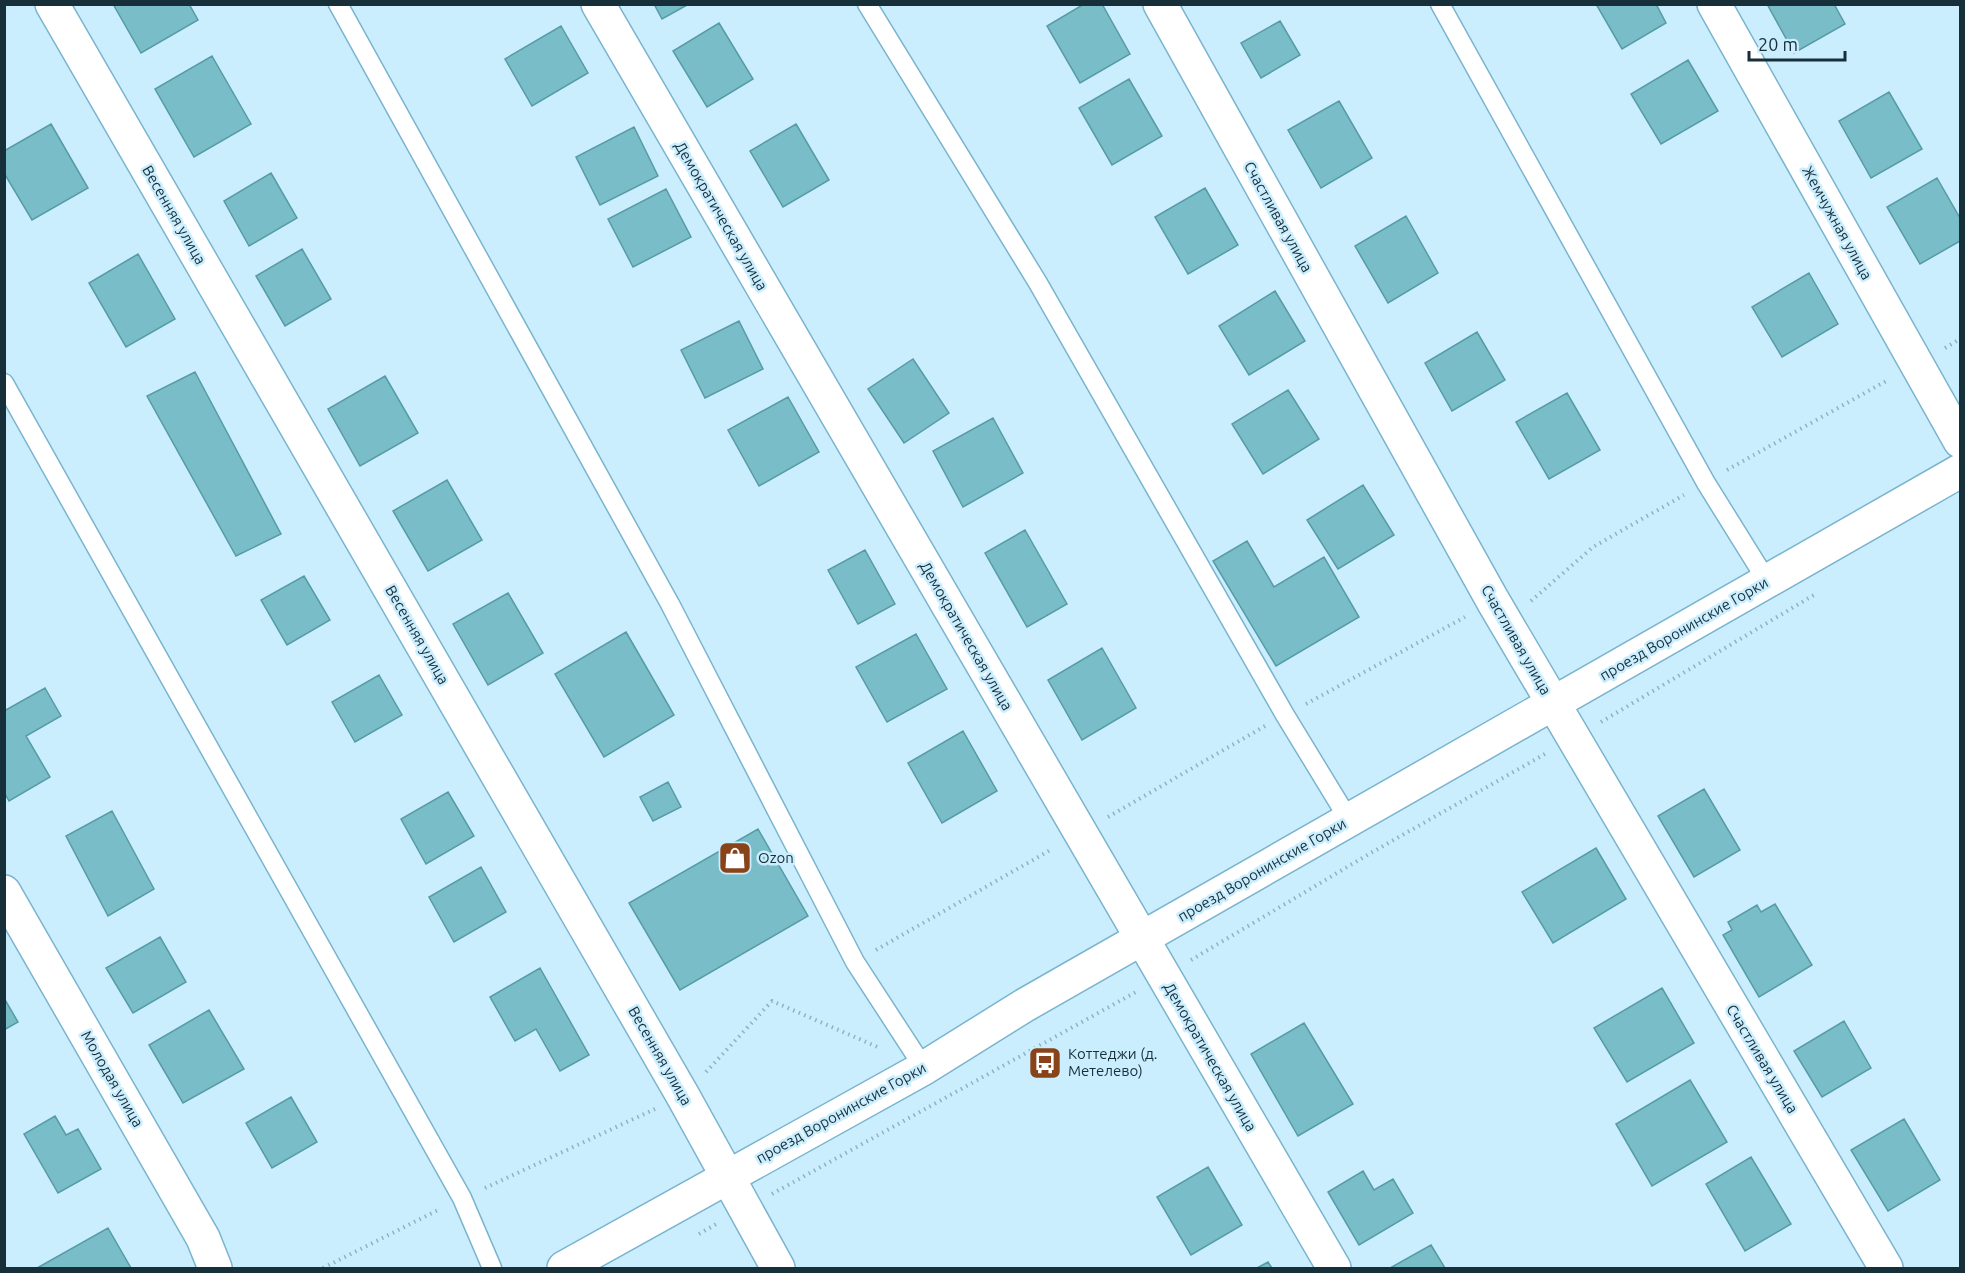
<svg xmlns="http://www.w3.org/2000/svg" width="1965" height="1273" font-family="Ubuntu,sans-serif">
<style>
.building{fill:#78bdc8;stroke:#569ba6;stroke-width:1.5}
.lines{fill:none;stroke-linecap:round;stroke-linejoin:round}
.lane-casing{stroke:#7ab4ce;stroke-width:21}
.street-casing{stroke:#7ab4ce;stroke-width:36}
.secondary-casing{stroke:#7ab4ce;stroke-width:36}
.path{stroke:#92b1c0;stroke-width:4;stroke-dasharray:1.5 4.5;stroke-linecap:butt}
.lane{stroke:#fff;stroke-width:18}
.street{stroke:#fff;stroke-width:33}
.secondary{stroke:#fff;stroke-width:33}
.labels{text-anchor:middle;stroke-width:5;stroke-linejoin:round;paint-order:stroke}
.street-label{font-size:15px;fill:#172f39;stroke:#cbeeff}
.poi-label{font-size:15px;fill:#172f39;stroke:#cbeeff;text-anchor:start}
</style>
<rect width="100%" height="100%" fill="#cbeeff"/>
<path class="building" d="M113 4H189L198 20 141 53Z
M654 4H689L662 19Z
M1084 4H1102L1130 54 1080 83 1047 26Z
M1596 4H1656L1666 23 1622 49Z
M1767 4H1834L1845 24 1794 53Z
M1280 21 1300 55 1261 78 1241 43Z
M719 23 753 79 707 107 673 51Z
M561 26 588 73 532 106 505 59Z
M212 56 251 124 194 157 155 89Z
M1688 60 1718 111 1661 144 1631 94Z
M1129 79 1162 136 1112 165 1079 108Z
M1889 92 1922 149 1871 178 1839 121Z
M1339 101 1372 158 1321 188 1288 130Z
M51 124 88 188 32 220 4 173V151Z
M796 124 829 180 783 207 750 151Z
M634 127 658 176 600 205 576 157Z
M271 173 297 218 249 246 224 201Z
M1937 178 1960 218V241L1920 264 1887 207Z
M1205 188 1238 245 1188 274 1155 217Z
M666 189 691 237 633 267 608 219Z
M1406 216 1438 273 1388 303 1355 246Z
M302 249 331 299 285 326 256 276Z
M138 254 175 319 126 347 89 283Z
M1809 273 1838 324 1782 357 1752 307Z
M1275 291 1305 341 1249 375 1219 326Z
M739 321 763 369 705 398 681 350Z
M1477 332 1505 380 1452 411 1425 363Z
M913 359 949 413 904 443 868 389Z
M195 372 281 534 236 556 147 396Z
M385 376 418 433 360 466 328 409Z
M1288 390 1319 439 1263 474 1232 424Z
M1567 393 1600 450 1549 479 1516 422Z
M788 397 819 452 759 486 728 430Z
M993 418 1023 473 963 507 933 451Z
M447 480 482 540 428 571 393 511Z
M1363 485 1394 535 1338 569 1307 520Z
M1025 530 1067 604 1027 627 985 553Z
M1247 541 1274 587 1324 557 1359 617 1276 666 1213 561Z
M865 550 895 604 858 624 828 570Z
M304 576 330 620 287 645 261 600Z
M508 593 543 653 488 685 453 624Z
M626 632 674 715 604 757 555 674Z
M916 634 947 689 887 722 856 667Z
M1102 648 1136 708 1082 740 1048 680Z
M379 675 402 715 355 742 332 702Z
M45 688 61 716 26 736 50 777 9 801 4 792V711Z
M963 731 997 791 942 823 908 763Z
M668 782 681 807 653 821 640 797Z
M1704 789 1740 850 1694 877 1658 816Z
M448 792 474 836 426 864 401 819Z
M112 811 154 889 108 916 66 836Z
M758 829 808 916 680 990 629 903Z
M1596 848 1626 899 1553 943 1522 892Z
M481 867 506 912 454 942 429 897Z
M1775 904 1812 965 1759 997 1723 935 1732 930 1728 922 1757 905 1761 912Z
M160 937 186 982 133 1013 106 968Z
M540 968 589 1055 560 1071 536 1029 515 1041 490 997Z
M1662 988 1694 1043 1627 1082 1594 1028Z
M4 998 18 1022 4 1030Z
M209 1010 244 1069 183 1103 149 1045Z
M1844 1021 1871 1068 1822 1097 1794 1051Z
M1304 1023 1353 1104 1298 1136 1251 1054Z
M1690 1080 1727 1142 1652 1186 1616 1124Z
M291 1097 317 1142 272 1168 246 1123Z
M55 1116 66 1135 78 1129 101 1169 58 1193 24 1134Z
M1904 1119 1940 1180 1888 1211 1851 1150Z
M1751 1157 1791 1224 1745 1251 1706 1184Z
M1208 1167 1242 1225 1191 1255 1157 1197Z
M1363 1171 1374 1190 1393 1179 1413 1213 1359 1245 1328 1192Z
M108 1228 131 1268H37Z
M1431 1245 1445 1268H1390Z
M1268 1262 1272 1268H1257Z"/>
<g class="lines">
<defs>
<path id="lane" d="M338 4 670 604 855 962 924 1068
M867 4 1038 283 1285 715 1349 820
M1440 4 1706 483 1767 581
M4 383 462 1198 492 1268"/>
<path id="street" d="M52 4 683 1096 778 1268
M598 4 1334 1268
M1160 4 1493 601 1886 1268
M1714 4 1960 441
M4 892 203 1238 215 1268"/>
<path id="secondary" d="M564 1268 924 1068 1025 1005 1960 471"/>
</defs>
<use href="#lane" class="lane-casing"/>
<use href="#street" class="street-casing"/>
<use href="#secondary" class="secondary-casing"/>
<path class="path" d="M1945 348 1960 339
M1727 470 1888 380
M1531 601 1593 547 1684 495
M1306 704 1465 617
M1601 722 1814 595
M1108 817 1265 726
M876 950 1052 849
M1191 960 1369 854 1545 754
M706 1072 772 1001 880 1048
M485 1188 655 1109
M772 1194 1136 992
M699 1234 718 1223
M323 1268 440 1209"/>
<use href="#lane" class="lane"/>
<use href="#street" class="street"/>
<use href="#secondary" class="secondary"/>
</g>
<defs>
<symbol id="shop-square" viewBox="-11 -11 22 22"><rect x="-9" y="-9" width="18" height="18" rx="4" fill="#884319" stroke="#cbeeff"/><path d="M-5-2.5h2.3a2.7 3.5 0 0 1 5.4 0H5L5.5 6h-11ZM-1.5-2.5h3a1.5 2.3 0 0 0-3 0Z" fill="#fff"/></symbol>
<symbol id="bus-square" viewBox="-11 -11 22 22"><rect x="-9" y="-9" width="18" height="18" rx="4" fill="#884319" stroke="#cbeeff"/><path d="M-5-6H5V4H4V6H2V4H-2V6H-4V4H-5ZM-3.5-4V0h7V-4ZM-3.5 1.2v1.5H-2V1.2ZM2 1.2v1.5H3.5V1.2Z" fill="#fff"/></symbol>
</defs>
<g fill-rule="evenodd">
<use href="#shop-square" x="716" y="839" width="38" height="38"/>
<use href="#bus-square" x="1026" y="1044" width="38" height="38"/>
</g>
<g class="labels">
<g class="street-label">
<text transform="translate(174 215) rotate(60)" y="5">Весенняя улица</text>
<text transform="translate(721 216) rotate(60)" y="5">Демократическая улица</text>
<text transform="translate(1278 217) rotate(61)" y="5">Счастливая улица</text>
<text transform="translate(1837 223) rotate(61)" y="5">Жемчужная улица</text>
<text transform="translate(1684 629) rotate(-30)" y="5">проезд Воронинские Горки</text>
<text transform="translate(417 635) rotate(60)" y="5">Весенняя улица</text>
<text transform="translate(966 636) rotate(60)" y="5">Демократическая улица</text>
<text transform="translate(1516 640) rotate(60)" y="5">Счастливая улица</text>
<text transform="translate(1262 870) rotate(-30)" y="5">проезд Воронинские Горки</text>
<text transform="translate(660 1056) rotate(60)" y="5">Весенняя улица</text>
<text transform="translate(1210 1057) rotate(60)" y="5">Демократическая улица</text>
<text transform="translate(1762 1059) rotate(59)" y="5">Счастливая улица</text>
<text transform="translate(112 1079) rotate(60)" y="5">Молодая улица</text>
<text transform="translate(841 1113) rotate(-29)" y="5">проезд Воронинские Горки</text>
</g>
<g class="poi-label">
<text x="758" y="863">Ozon</text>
<text x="1068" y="1059">Коттеджи (д.<tspan x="1068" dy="17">Метелево)</tspan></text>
</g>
</g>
<rect width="1965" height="1273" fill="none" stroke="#172f39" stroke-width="12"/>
<path d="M1749 51v9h96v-9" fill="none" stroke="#172f39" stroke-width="3"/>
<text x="1758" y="51" font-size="18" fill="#172f39" stroke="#cbeeff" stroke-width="4.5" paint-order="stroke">20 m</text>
</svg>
